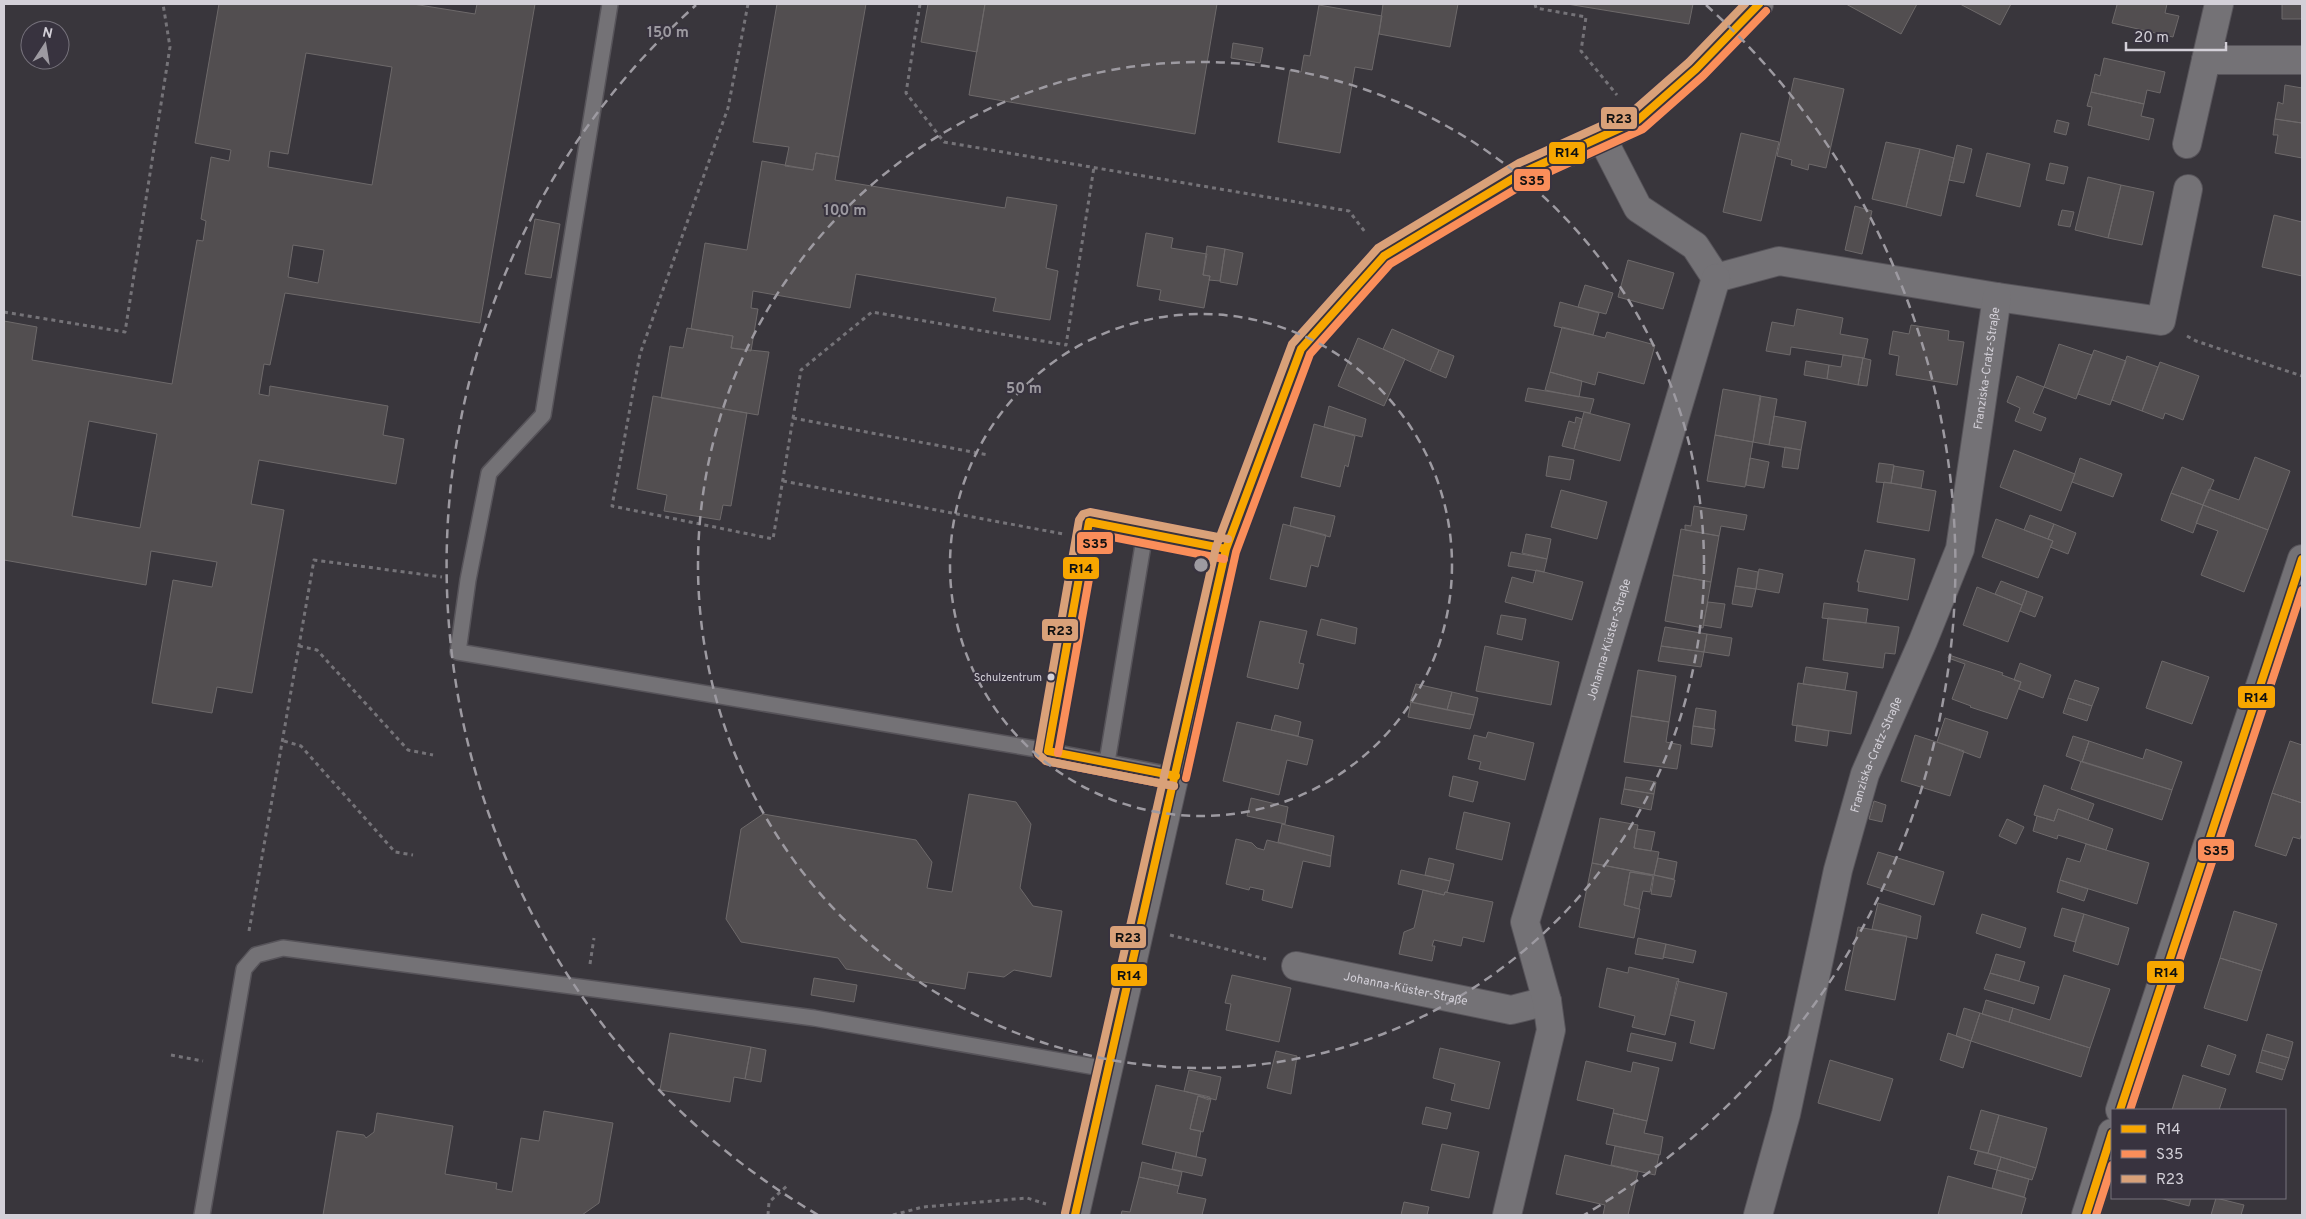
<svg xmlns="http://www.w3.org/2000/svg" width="2306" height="1219" font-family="Overpass,sans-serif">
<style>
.building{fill:#524e50;stroke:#6d696a;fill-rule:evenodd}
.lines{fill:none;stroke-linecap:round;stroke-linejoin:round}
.lane-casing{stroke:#57545a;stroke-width:18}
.street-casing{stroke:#57545a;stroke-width:30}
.secondary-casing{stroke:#57545a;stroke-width:30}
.path{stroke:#757378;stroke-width:3;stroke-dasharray:4 4;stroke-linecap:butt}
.lane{stroke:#747276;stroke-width:15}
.street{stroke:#747276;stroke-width:28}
.secondary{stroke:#747276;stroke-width:28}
.bus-1-casing{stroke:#38333f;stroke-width:11}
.bus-2-casing{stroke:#38333f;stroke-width:11}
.bus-3-casing{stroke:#38333f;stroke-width:11}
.bus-1{stroke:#f7a600;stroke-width:8}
.bus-2{stroke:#fa8e5a;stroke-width:8}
.bus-3{stroke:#d9a179;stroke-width:8}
.ring{fill:none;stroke:#9d9aa1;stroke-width:2.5;stroke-dasharray:9 6}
.bus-dot{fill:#d3d0d8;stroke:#38333f;stroke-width:2}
.labels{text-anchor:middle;stroke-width:4;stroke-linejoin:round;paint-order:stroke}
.bus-label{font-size:11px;fill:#d3d0d8;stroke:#38333f;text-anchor:end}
.street-label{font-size:12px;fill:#d3d0d8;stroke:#38333f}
.centre{fill:#9d9aa1;stroke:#38333f;stroke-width:2.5}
.ring-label{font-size:15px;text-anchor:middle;font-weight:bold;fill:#9d9aa1;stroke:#38333f;stroke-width:4;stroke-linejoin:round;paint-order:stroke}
.line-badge{stroke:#38333f;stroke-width:2}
.pale-badge-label{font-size:14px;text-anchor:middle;font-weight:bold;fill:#111}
</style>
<rect width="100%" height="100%" fill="#39363c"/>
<path class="building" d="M219 4H413L475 14 477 4H535L480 323 285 293 270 365 264 364 259 394 269 396 270 386 388 406 383 435 404 439 396 484 259 460 251 504 284 510 252 693 217 687 212 713 152 703 173 580 212 587 217 562 151 551 146 585 4 560V321L37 327 32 360 172 384 197 240 203 241 206 221 201 219 211 157 229 161 231 150 195 143ZM306 53 392 67 372 185 268 167 270 151 288 154ZM293 245 324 250 318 283 288 277ZM89 421 157 434 140 528 72 516Z
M777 4H866L839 157 816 153 813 170 785 166 789 147 753 142Z
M928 4H985L977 52 921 42Z
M985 4H1217L1195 134 969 95Z
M1383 4H1458L1450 47 1379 34Z
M1567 4H1693L1689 24Z
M1846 4H1917L1901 34Z
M1960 4H2011L2000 25Z
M2114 4H2167L2165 13 2179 16 2173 37 2112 23 2117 5Z
M2282 4H2302V19H2282Z
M1319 5 1382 16 1372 70 1355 67 1340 153 1278 142 1290 70 1301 72 1304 55 1310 56Z
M1233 43 1263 48 1260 63 1231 58Z
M2104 58 2165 72 2160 93 2147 90 2144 104 2091 92 2095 74 2100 76Z
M1794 78 1844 89 1826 168 1809 164 1808 170 1791 165 1792 160 1777 156Z
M2285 85 2302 88V123L2275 119 2278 102 2283 104Z
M2091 92 2144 104 2141 116 2154 119 2149 140 2088 125 2092 107 2087 106Z
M2275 119 2302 123V158L2275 153 2278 135H2273Z
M2057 120 2069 123 2066 135 2054 132Z
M1741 133 1779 142 1761 221 1723 212Z
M1886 142 1920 149 1906 207 1872 199Z
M1957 145 1972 149 1964 183 1949 180Z
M1920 149 1954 158 1941 216 1906 207Z
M816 153 839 157 835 180 1005 208 1007 197 1057 205 1046 268 1058 271 1050 320 993 311 996 298 856 274 850 308 753 291 751 308 758 309 751 351 731 348 733 336 691 329 705 243 747 250 762 161 813 170Z
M1987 153 2030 164 2020 207 1976 196Z
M2050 163 2068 167 2064 184 2046 180Z
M2088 177 2121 185 2108 238 2075 230Z
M2121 185 2154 192 2142 245 2108 238Z
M1855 206 1872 211 1862 254 1845 250Z
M2062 210 2074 212 2070 227 2058 225Z
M2274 215 2302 222V276L2262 267Z
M535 219 560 224 551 278 525 274Z
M1146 233 1173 238 1171 248 1207 254 1203 275 1210 276 1204 308 1159 300 1161 290 1137 286Z
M1207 246 1225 249 1220 281 1209 280 1210 276 1203 275Z
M1225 249 1243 253 1237 285 1220 282Z
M1628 260 1674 273 1663 309 1618 297Z
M1585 285 1613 293 1606 314 1578 307Z
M1560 302 1599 313 1593 335 1554 326Z
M1797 309 1843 318 1840 334 1868 339 1864 358 1791 347 1790 355 1766 351 1772 322 1794 326Z
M1911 325 1949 331 1948 340 1964 342 1957 385 1896 375 1899 356 1889 354 1893 331 1909 334Z
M1562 327 1605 338 1607 332 1655 345 1644 384 1598 372 1595 385 1550 372Z
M687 328 733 336 731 348 769 352 758 415 661 398 670 346 683 348Z
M1392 329 1439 350 1430 371 1383 349Z
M1358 338 1405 359 1384 406 1338 386Z
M2059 344 2092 355 2076 399 2044 387Z
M1439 350 1454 356 1446 378 1430 371Z
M2094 350 2126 361 2110 405 2078 394Z
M1843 355 1863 358 1858 385 1827 379 1829 365 1841 367Z
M2127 356 2158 367 2142 411 2112 400Z
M1863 358 1871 360 1867 386 1858 385Z
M1806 361 1829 365 1827 379 1804 375Z
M2160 362 2199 376 2183 420 2165 413 2163 419 2142 411Z
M1550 372 1582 381 1579 397 1545 390Z
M2017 376 2044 387 2033 413 2046 418 2041 431 2015 421 2020 408 2007 402Z
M1528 388 1594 399 1590 413 1525 401Z
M1723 389 1761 396 1753 442 1715 435Z
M653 396 747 413 731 506 723 505 720 520 664 511 667 495 637 489Z
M1760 396 1777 399 1769 445 1753 442Z
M1329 406 1366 419 1362 437 1324 427Z
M1584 412 1630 424 1620 461 1574 449Z
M1774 416 1806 422 1801 450 1769 445Z
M1576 417 1582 419 1574 449 1562 446 1569 421 1575 423Z
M1314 424 1355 436 1348 467 1345 465 1340 487 1301 477Z
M1715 435 1753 442 1745 487 1707 481Z
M1785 447 1801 450 1798 469 1782 467Z
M2014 450 2075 474 2061 511 2000 487Z
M1549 456 1574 460 1570 480 1546 476Z
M2255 457 2290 471 2268 530 2203 505 2209 489 2239 500Z
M1750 458 1769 462 1764 488 1746 485Z
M2080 458 2122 474 2113 497 2072 482Z
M1879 463 1894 465 1891 483 1876 482Z
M1894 466 1924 471 1921 488 1891 483Z
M2182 467 2214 480 2203 505 2171 493Z
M1884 482 1936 491 1929 531 1877 522Z
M1561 490 1607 502 1597 539 1551 527Z
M2171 493 2203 505 2193 533 2161 520Z
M2203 505 2268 530 2244 592 2201 575 2218 531 2196 523Z
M1694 506 1747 515 1744 530 1721 526 1719 536 1685 530V525L1691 526Z
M1294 507 1335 516 1330 537 1290 526Z
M2030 515 2054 524 2048 539 2024 530Z
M1996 519 2053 541 2038 578 1982 557Z
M1283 524 1326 535 1318 567 1311 565 1306 587 1270 579Z
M2054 524 2076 533 2068 554 2050 547 2053 541 2048 539Z
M1681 529 1719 536 1711 582 1673 575Z
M1526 534 1551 539 1547 559 1522 553Z
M1865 550 1915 559 1908 600 1858 591 1859 582H1857Z
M1511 552 1547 559 1544 572 1508 566Z
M1738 568 1758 572 1756 589 1735 586Z
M1759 569 1783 574 1779 593 1756 589Z
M1536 570 1583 582 1572 620 1505 602 1512 577 1533 583Z
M1673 575 1711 582 1703 628 1665 621Z
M2001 581 2027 591 2022 605 1995 594Z
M1735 586 1756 589 1752 607 1732 604Z
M1977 587 2022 605 2008 642 1963 625Z
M2027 591 2043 597 2035 617 2020 611Z
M1708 602 1725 604 1721 628 1703 625Z
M1824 603 1868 609 1866 623 1822 618Z
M1501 615 1526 619 1522 640 1497 634Z
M1828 618 1899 627 1895 654 1885 653 1883 668 1823 660Z
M1321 619 1357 628 1355 644 1317 635Z
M1260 621 1307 631 1299 663 1304 664 1298 689 1247 677Z
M1665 627 1707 634 1704 652 1661 646Z
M1707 634 1732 638 1729 656 1704 652Z
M1485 646 1559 662 1551 705 1476 691Z
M1661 646 1704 652 1701 667 1658 661Z
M1949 655 2003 673 2002 675 2021 682 2007 719 1970 707 1971 706 1952 699 1965 664 1948 658Z
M2162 661 2209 677 2192 724 2146 708Z
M2020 663 2051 675 2043 698 2019 689 2021 682 2014 680Z
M1806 667 1848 673 1845 690 1803 684Z
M1638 670 1676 676 1669 722 1631 716Z
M2075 680 2099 688 2092 706 2068 698Z
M1798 683 1857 692 1851 734 1792 725Z
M1416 684 1452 692 1447 710 1410 702Z
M1452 692 1478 698 1474 715 1447 710Z
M2068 698 2092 706 2087 721 2063 713Z
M1411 702 1474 715 1470 729 1408 717Z
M1696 708 1716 711 1714 729 1693 726Z
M1275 715 1301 722 1298 736 1271 730Z
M1631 716 1669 722 1666 742 1681 745 1677 769 1624 762Z
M1945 718 1988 732 1980 758 1937 742Z
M1237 722 1313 740 1307 765 1287 760 1279 795 1223 781Z
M1797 725 1829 731 1827 746 1795 741Z
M1693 726 1715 729 1712 747 1691 744Z
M1488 732 1534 743 1525 780 1479 769 1481 762 1468 759 1474 735 1486 738Z
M1915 735 1964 751 1950 796 1901 781Z
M2073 736 2089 741 2082 762 2066 756Z
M2089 741 2143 759 2146 749 2182 762 2172 790 2082 762Z
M2290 741 2302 745V803L2272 793Z
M2081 761 2172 790 2162 820 2071 789Z
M1453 776 1478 782 1473 802 1449 796Z
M1626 777 1656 782 1654 794 1624 789Z
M2044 785 2094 804 2088 820 2058 809 2054 821 2034 815Z
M1624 789 1654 794 1651 810 1621 804Z
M2272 793 2302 803V832L2300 839 2293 837 2286 856 2255 846Z
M969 794 1016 802 1031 824 1020 888 1033 906 1062 911 1051 977 1014 970 1004 977 968 972 965 989 846 969 838 958 741 942 726 919 741 829 763 814 916 840 932 862 927 888 952 892Z
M1251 798 1288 807 1285 824 1247 816Z
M1874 801 1886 805 1882 822 1869 819Z
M2058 809 2113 829 2106 850 2058 835 2057 839 2033 831 2037 816 2054 821Z
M1464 812 1510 823 1502 860 1456 849Z
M1600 818 1638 825 1634 848 1659 852 1654 875 1592 863Z
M2007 819 2024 827 2016 844 1999 836Z
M1282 824 1334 836 1331 856 1278 842Z
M1637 829 1655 832 1651 851 1634 848Z
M1236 839 1252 843 1257 848 1264 850 1267 840 1331 856 1330 867 1303 861 1292 908 1262 900 1264 890 1250 887 1249 890 1226 884Z
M2086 844 2149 863 2137 904 2060 880 2067 858 2080 862Z
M1878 852 1944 872 1934 905 1867 884Z
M1429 858 1454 864 1450 881 1425 875Z
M1658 858 1677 862 1674 879 1654 875Z
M1592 863 1653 875 1630 872 1624 905 1640 909 1634 938 1579 927Z
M1401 870 1450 881 1447 892H1445L1444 895 1398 884Z
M1630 872 1653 876 1650 892 1643 891 1639 909 1624 905Z
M1654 875 1675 880 1671 897 1651 894Z
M2060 880 2088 889 2084 901 2057 892Z
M1423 890 1444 895 1445 892 1493 902 1484 942 1463 937 1461 946 1434 940 1432 946H1435L1432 961 1399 954 1404 932 1414 928Z
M1878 903 1921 916 1917 939 1872 929Z
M2062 908 2084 914 2075 942 2054 936Z
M2234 911 2277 924 2262 971 2220 958Z
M1982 914 2026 928 2020 948 1976 933Z
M2084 914 2129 928 2118 965 2073 951Z
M1858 927 1907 936 1895 1000 1845 990Z
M1638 938 1666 944 1663 959 1635 954Z
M1666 944 1696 951 1693 963 1663 957Z
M1996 954 2025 962 2019 981 1990 973Z
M2220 958 2262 971 2247 1021 2204 1008Z
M1629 967 1679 979 1665 1035 1632 1027 1635 1016 1599 1007 1607 968 1628 973Z
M1990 973 2039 987 2034 1004 1984 989Z
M1232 975 1291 988 1279 1042 1226 1030 1231 1004 1225 1003Z
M2064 975 2110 989 2090 1048 2009 1022 2013 1008 2050 1020Z
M814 978 857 985 854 1002 811 995Z
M1677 981 1727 993 1714 1049 1690 1043 1695 1021 1670 1015Z
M1986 1000 2013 1008 2009 1022 1982 1014Z
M1964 1008 1980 1013 1971 1041 1956 1036Z
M1980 1013 2090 1048 2081 1077 1971 1041Z
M670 1033 751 1047 745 1079 734 1077 730 1102 660 1090Z
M1631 1033 1676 1043 1672 1061 1627 1051Z
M1948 1033 1971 1041 1963 1068 1940 1060Z
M2267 1034 2293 1042 2289 1058 2262 1050Z
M2208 1045 2236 1055 2229 1075 2201 1066Z
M751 1047 766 1050 761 1082 745 1079Z
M1440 1048 1500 1062 1489 1109 1451 1100 1455 1084 1433 1078Z
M2262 1050 2289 1058 2285 1070 2259 1062Z
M1276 1051 1297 1056 1291 1094 1267 1088Z
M1830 1060 1893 1079 1880 1121 1818 1103Z
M1586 1061 1631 1072 1633 1062 1659 1068 1647 1121 1613 1113 1614 1109 1577 1100Z
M2259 1062 2285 1070 2282 1080 2256 1072Z
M1189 1070 1221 1077 1216 1100 1184 1091Z
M2183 1075 2226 1089 2219 1110H2172Z
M1156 1085 1210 1097 1209 1100 1198 1096 1190 1129 1201 1131 1196 1157 1142 1144Z
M1198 1096 1211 1099 1203 1132 1190 1129Z
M1426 1107 1451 1113 1447 1129 1422 1124Z
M1981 1110 1999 1115 1988 1153 1970 1149Z
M544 1111 613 1123 599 1203 582 1215H323L337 1131 364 1135 366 1138 374 1132 377 1113 453 1126 445 1174 497 1183 496 1189 512 1192 521 1138 539 1141Z
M1613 1113 1647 1121 1644 1133 1663 1137 1660 1155 1606 1144Z
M1999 1115 2047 1128 2036 1168 1988 1153Z
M1442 1144 1479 1152 1469 1198 1431 1190Z
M1615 1146 1659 1155 1655 1175 1611 1165Z
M1978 1151 2001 1157 1997 1170 1974 1164Z
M1176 1152 1206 1159 1202 1176 1172 1169Z
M1565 1155 1638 1172 1628 1215H1603L1605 1205 1556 1194Z
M2001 1157 2036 1168 2032 1180 1997 1170Z
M1142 1162 1182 1172 1179 1186 1139 1177Z
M1997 1170 2029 1179 2024 1197 1992 1188Z
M1948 1176 2026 1198 2021 1215H1938Z
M1139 1177 1179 1186 1177 1193 1206 1199 1202 1215H1121L1122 1211 1130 1212Z
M2160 1198H2191L2189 1206Z
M2216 1198 2244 1205 2241 1215H2211Z
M1404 1202 1429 1207 1427 1215H1401Z"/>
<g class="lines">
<defs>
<path id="lane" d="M610 4 543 415 489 473 468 580 458 652 1048 751 1176 776
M1048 751 1089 522 1226 549
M1107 762 1145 533
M202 1215 244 969 256 955 283 948 814 1018 1107 1069"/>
<g id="street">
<path d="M2206 60 2219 4"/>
<path d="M1602 138 1638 208 1695 246 1716 278"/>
<path d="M2187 144 2206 60H2302"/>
<path d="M1716 278 1779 261 1997 297 2161 321 2188 189"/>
<path id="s1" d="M1296 966 1511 1010 1547 1001"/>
<path d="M1075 1215 1226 549 1301 349 1384 256 1524 172 1602 138 1638 120 1696 69 1759 4"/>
<path id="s2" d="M1507 1215 1551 1030 1547 1001 1525 922 1716 278"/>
<path id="s3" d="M1758 1215 1786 1114 1838 870 1865 774 1923 641 1960 549 1997 297"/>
</g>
<path id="secondary" d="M2120 1110 2302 559
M2086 1215 2112 1133"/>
</defs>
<use href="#lane" class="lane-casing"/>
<use href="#street" class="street-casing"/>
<use href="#secondary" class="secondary-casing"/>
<path class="path" d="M748 4 728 108 640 354 612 506 773 539 801 370 872 312 1066 345 1094 167
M920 4 906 93 944 142 1349 211 1365 232
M1535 4 1536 8 1586 17 1581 51 1617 95
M4 312 125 332 170 47 163 4
M2187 336 2196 341 2302 376
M793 418 988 455
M783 481 1063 534
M299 646 317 650 408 750 433 755
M284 741 301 746 395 852 413 855
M249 931 314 560 442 577
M1170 935 1266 959
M590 964 594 938
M171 1055 203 1061
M768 1215 769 1202 787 1186
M893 1215 923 1207 1027 1198 1046 1204"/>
<use href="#lane" class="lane"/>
<use href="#street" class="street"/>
<use href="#secondary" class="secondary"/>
<defs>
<path id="bus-1" d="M1048 751 1089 522 1226 549
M1048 751 1176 776
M2120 1110 2302 559
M1075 1215 1226 549 1301 349 1384 256 1524 172 1638 120 1696 69 1759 4
M2086 1215 2112 1133"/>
<path id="bus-2" d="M1058 753 1097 534 1224 559
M1046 761 1174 786
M1186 778 1236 552 1310 354 1390 264 1529 181 1643 129 1703 76 1766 11
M2130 1110 2302 590
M2096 1215 2112 1165"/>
<path id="bus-3" d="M1174 786 1046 761 1038 754 1079 520 1083 514 1090 512 1228 539
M1065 1213 1216 547 1292 344 1378 248 1519 163 1632 112 1689 62 1745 4"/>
</defs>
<use href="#bus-1" class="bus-1-casing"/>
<use href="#bus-2" class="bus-2-casing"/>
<use href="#bus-3" class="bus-3-casing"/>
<use href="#bus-1" class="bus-1"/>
<use href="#bus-2" class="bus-2"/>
<use href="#bus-3" class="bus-3"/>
</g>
<g class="ring">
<circle cx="1201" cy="565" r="251"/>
<circle cx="1201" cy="565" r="503"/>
<path d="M818 1215A754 754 0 0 1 696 5M1706 5A754 754 0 0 1 1584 1215"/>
</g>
<circle class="bus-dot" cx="1051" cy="677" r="4.5"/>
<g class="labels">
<g class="bus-label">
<text x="1042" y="681">Schulzentrum</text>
</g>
<g class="street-label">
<text dy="4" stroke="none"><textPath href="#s3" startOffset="881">Franziska-Cratz-Straße</textPath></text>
<text dy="4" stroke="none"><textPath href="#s2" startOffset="596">Johanna-Küster-Straße</textPath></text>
<text dy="4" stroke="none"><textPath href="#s3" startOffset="476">Franziska-Cratz-Straße</textPath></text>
<text dy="4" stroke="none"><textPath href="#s1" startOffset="112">Johanna-Küster-Straße</textPath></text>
</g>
</g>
<circle cx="1201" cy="565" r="8" class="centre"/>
<g class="ring-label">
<text x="668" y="37">150 m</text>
<text x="845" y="215">100 m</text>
<text x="1024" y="393">50 m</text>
</g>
<g class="line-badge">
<rect x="1600" y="106" width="38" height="24" rx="5" fill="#d9a179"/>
<rect x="1548" y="141" width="38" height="24" rx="5" fill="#f7a600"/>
<rect x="1513" y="168" width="38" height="24" rx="5" fill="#fa8e5a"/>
<rect x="1076" y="531" width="38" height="24" rx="5" fill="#fa8e5a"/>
<rect x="1062" y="556" width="38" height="24" rx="5" fill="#f7a600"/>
<rect x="1041" y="618" width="38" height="24" rx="5" fill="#d9a179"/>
<rect x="2237" y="685" width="39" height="24" rx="5" fill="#f7a600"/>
<rect x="2197" y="838" width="38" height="24" rx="5" fill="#fa8e5a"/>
<rect x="1109" y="925" width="38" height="24" rx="5" fill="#d9a179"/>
<rect x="2146" y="960" width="39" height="24" rx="5" fill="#f7a600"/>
<rect x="1110" y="963" width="38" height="24" rx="5" fill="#f7a600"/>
</g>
<g class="pale-badge-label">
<text x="1619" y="123">R23</text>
<text x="1567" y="157">R14</text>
<text x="1532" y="185">S35</text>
<text x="1095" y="548">S35</text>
<text x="1081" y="573">R14</text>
<text x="1060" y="635">R23</text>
<text x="2256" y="702">R14</text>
<text x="2216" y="855">S35</text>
<text x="1128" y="942">R23</text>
<text x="2166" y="977">R14</text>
<text x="1129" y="980">R14</text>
</g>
<rect width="2306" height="1219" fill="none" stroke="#d3d0d8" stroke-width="10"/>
<rect x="2111" y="1109" width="175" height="90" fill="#38333f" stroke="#76727c"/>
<rect x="2121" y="1125" width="25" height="8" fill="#f7a600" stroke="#76727c"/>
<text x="2156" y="1134" font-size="15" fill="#d3d0d8">R14</text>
<rect x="2121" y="1150" width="25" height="8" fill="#fa8e5a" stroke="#76727c"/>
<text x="2156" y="1159" font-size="15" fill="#d3d0d8">S35</text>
<rect x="2121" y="1175" width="25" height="8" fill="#d9a179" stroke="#76727c"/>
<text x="2156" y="1184" font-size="15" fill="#d3d0d8">R23</text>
<g transform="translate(45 45) rotate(12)"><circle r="24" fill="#38333f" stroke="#76727c"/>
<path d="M0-4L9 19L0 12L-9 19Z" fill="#9d9aa1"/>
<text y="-8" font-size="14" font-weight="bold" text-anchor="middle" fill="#d3d0d8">N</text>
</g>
<path d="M2126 42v8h100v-8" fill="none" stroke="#d3d0d8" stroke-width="2.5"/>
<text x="2134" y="42" font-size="15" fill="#d3d0d8" stroke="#38333f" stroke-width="4" paint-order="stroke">20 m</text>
</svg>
